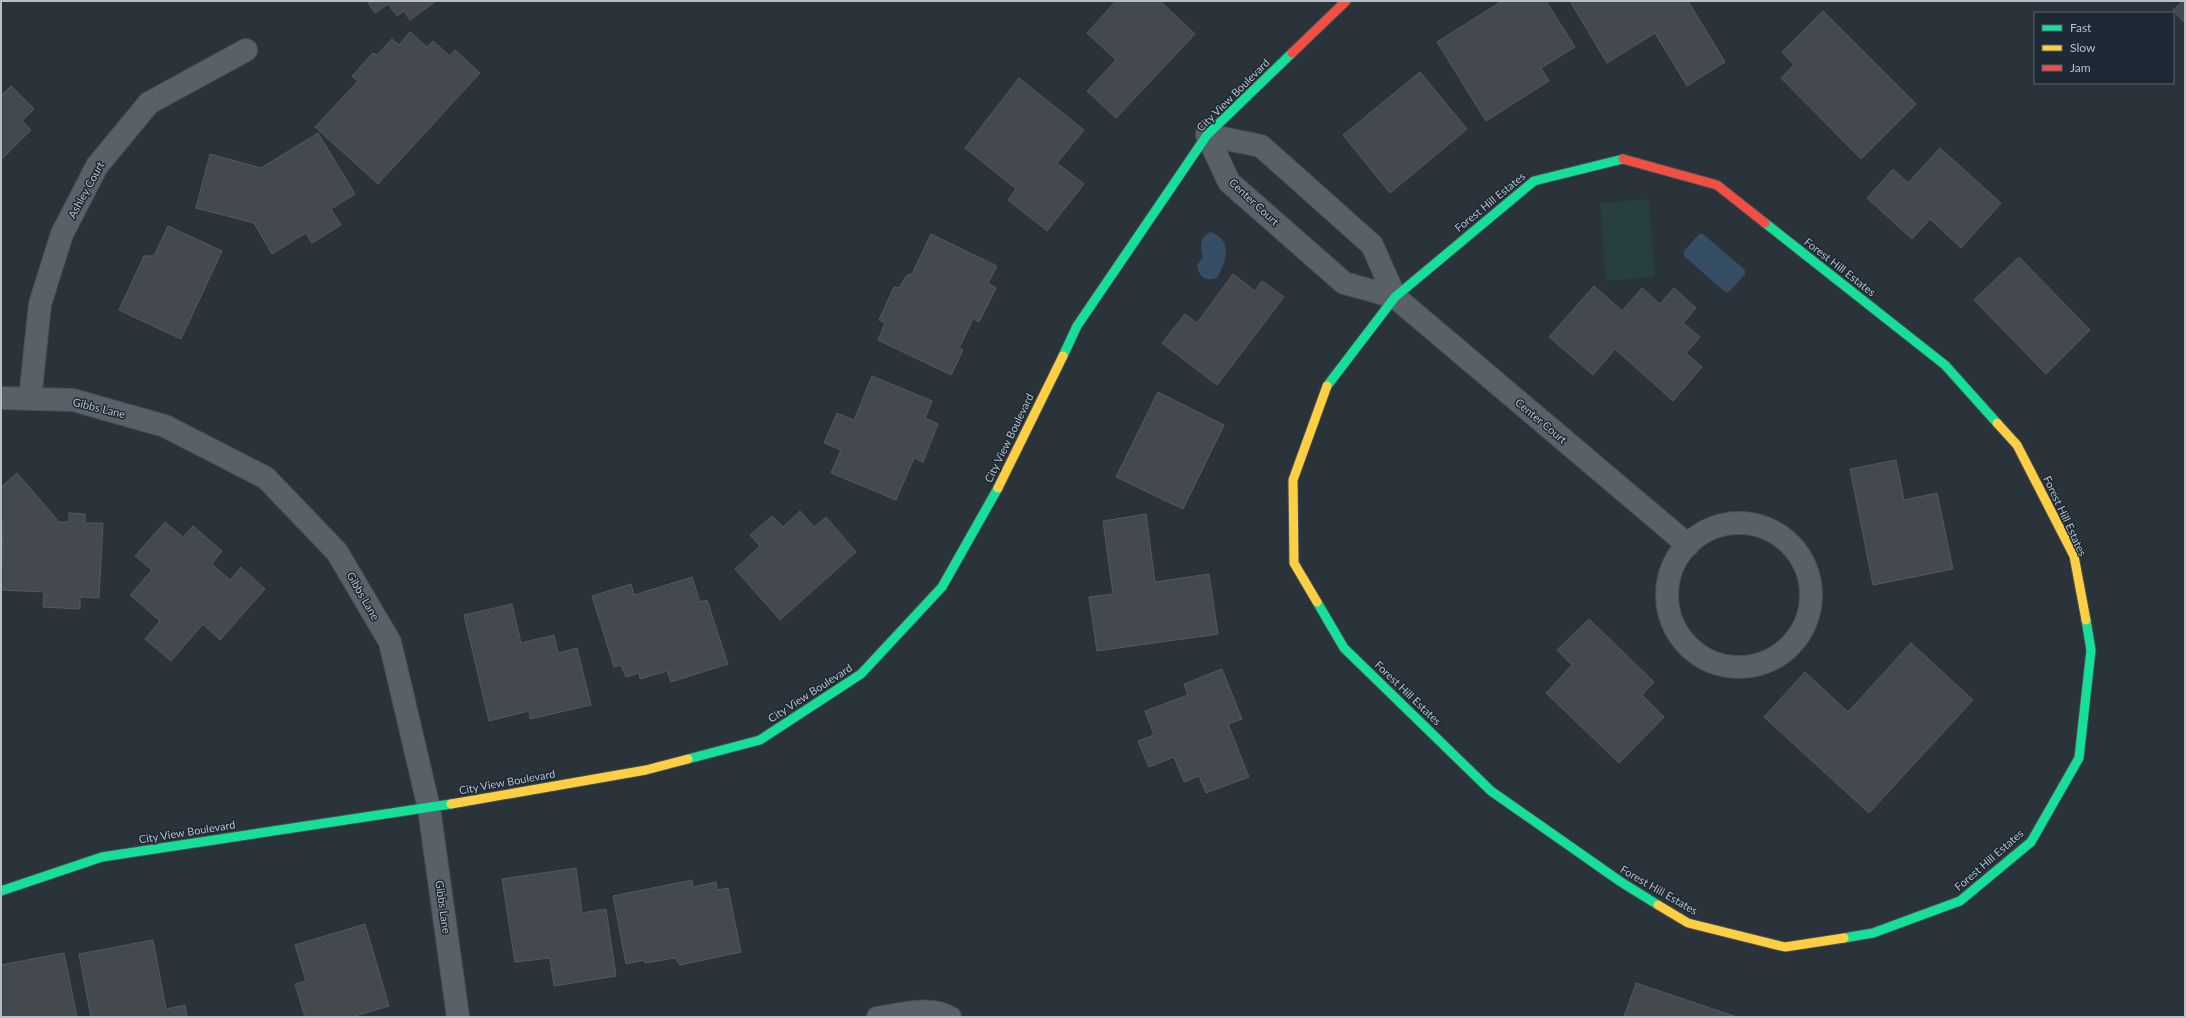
<svg xmlns="http://www.w3.org/2000/svg" width="2186" height="1018" font-family="Lato,sans-serif">
<style>
.green{fill:#273f40}
.water{fill:#364e63}
.building{fill:#43494f;stroke:#525a61}
.lines{fill:none;stroke-linecap:round;stroke-linejoin:round}
.lane-casing{stroke:#484e54;stroke-width:22}
.street-casing{stroke:#484e54;stroke-width:24}
.fast-casing{stroke:#484e54;stroke-width:11}
.slow-casing{stroke:#484e54;stroke-width:11}
.jam-casing{stroke:#484e54;stroke-width:11}
.lane{stroke:#5a6067;stroke-width:20}
.street{stroke:#5a6067;stroke-width:22}
.fast{stroke:#16e098;stroke-width:9}
.slow{stroke:#ffcf43;stroke-width:9}
.jam{stroke:#f24e42;stroke-width:9}
.labels{text-anchor:middle;stroke-width:3;stroke-linejoin:round;paint-order:stroke}
.street-label{font-size:11px;fill:#b4bfca;stroke:#1d2935}
</style>
<rect width="100%" height="100%" fill="#2a323a"/>
<path class="green" d="M1649 199 1655 277 1606 281 1600 203Z"/>
<path class="water" d="M1210 232C1234 240 1226 261 1217 278 1205 282 1199 277 1197 265L1203 257C1200 246 1199 239 1210 232Z
M1699 234H1703L1745 270V274L1729 292H1725L1684 256V251Z"/>
<path class="building" d="M367 1H436L410 20 404 11 397 16 388 4 375 13Z
M1116 1H1160L1195 34 1116 118 1087 91 1116 60 1087 33Z
M1502 1H1546L1575 47 1541 68 1549 81 1486 121 1437 42Z
M1570 1H1688L1725 62 1687 86 1655 33 1607 63Z
M2183 1H2185V23L2173 10Z
M1823 11 1916 104 1861 159 1781 78 1794 65 1782 52Z
M410 32 427 47 433 41 450 56 455 50 480 73 378 184 315 127 358 81 352 76 373 53 377 55 392 39 399 45Z
M1420 72 1467 129 1390 193 1343 135Z
M1019 78 1084 130 1057 163 1084 184 1047 231 1008 200 1016 189 965 148Z
M11 86 34 109 22 121 31 130 1 160V96Z
M318 133 355 194 331 209 341 225 312 243 306 233 272 254 254 223 196 208 210 154 261 168Z
M1940 148 2001 203 1961 248 1930 219 1912 239 1867 198 1893 169 1908 183Z
M168 226 222 251 181 339 119 310 144 256H154Z
M931 234 997 266 988 283 996 288 979 322 973 319 959 348 963 350 951 375 878 340 885 323 879 320 894 287 899 288 907 275 912 274Z
M2019 257 2090 330 2046 374 1974 300Z
M1233 274 1255 291 1262 281 1284 297 1217 385 1162 343 1185 314 1197 323Z
M1594 286 1622 311 1642 288 1660 304 1674 288 1696 308 1683 323 1700 337 1686 353 1702 367 1673 401 1615 349 1593 375 1549 337Z
M872 376 932 401 925 418 938 424 923 462 914 458 896 500 831 473 841 450 824 443 837 413 854 420Z
M1158 392 1224 425 1183 509 1116 477Z
M1896 460 1904 500 1937 493 1953 569 1873 585 1850 469Z
M17 473 59 522H69V513L85 514V523H103L99 598 80 597V609L43 607 44 592 1 590 3 521 1 519V487Z
M800 511 814 527 826 517 856 552 780 620 735 569 760 546 750 535 772 516 783 527Z
M1146 514 1155 582 1209 574 1218 634 1097 651 1089 597 1113 594 1103 521Z
M165 522 183 537 193 526 222 551 212 564 230 580 241 567 265 589 220 640 203 624 171 661 145 639 160 621 130 595 152 570 135 556Z
M692 577 700 602 707 600 728 664 671 682 667 671 640 679 639 673 626 677 621 665 614 667 592 596 631 584 634 595Z
M512 604 521 643 554 635 558 653 577 648 591 705 530 719 529 711 489 721 464 615Z
M1589 619 1654 682 1642 695 1664 717 1619 763 1546 693 1572 665 1557 650Z
M1911 643 1973 700 1869 813 1764 717 1805 672 1848 712Z
M1222 669 1242 719 1228 724 1249 777 1206 793 1199 776 1184 782 1174 757 1149 767 1138 741 1154 735 1145 711 1188 695 1184 684Z
M576 868 582 913 606 909 616 976 554 986 550 958 515 962 502 879Z
M692 880 693 887 716 882 717 890 728 888 741 952 680 965 675 958 645 963 644 960 626 964 613 896Z
M365 924 389 1006 351 1017H305L295 984 306 981 295 945Z
M153 940 166 1009 185 1005 187 1017H91L79 954Z
M64 953 77 1017H1V965Z
M1636 983 1737 1017H1624Z"/>
<g class="lines">
<defs>
<path id="lane" d="M877 1017C899 1014 931 1004 951 1017"/>
<path id="street" d="M1395 297 1372 245 1261 146 1207 135 1229 182 1344 283 1395 297 1688 545
M1 398 73 400 165 426 266 478 337 552 390 642 429 808 458 1017
M30 399 40 304 62 234 97 166 149 103 246 50
M1667 595a72 72 0 1 1 144 0a72 72 0 1 1-144 0Z"/>
<path id="fast" d="M1765 223 1945 365 1997 423
M1063 356 1077 326 1207 135 1292 53
M1327 386 1395 297 1534 181 1623 159
M1317 602 1344 648 1491 791 1621 882 1658 905
M688 759 760 740 861 674 942 587 998 488
M1 891 102 857 451 804
M1844 938 1873 933 1960 901 2031 842 2079 758 2091 650 2086 620"/>
<path id="slow" d="M1997 423 2017 445 2074 556 2086 620
M998 488 1063 356
M1317 602 1294 563 1293 480 1327 386
M451 804 646 770 688 759
M1658 905 1688 923 1785 947 1844 938"/>
<path id="jam" d="M1292 53 1346 1
M1623 159 1717 185 1765 223"/>
</defs>
<use href="#lane" class="lane-casing"/>
<use href="#street" class="street-casing"/>
<use href="#fast" class="fast-casing"/>
<use href="#slow" class="slow-casing"/>
<use href="#jam" class="jam-casing"/>
<use href="#lane" class="lane"/>
<use href="#street" class="street"/>
<use href="#fast" class="fast"/>
<use href="#slow" class="slow"/>
<use href="#jam" class="jam"/>
</g>
<g class="labels">
<g class="street-label">
<text transform="translate(1233 95) rotate(-45)" y="4">City View Boulevard</text>
<text transform="translate(86 190) rotate(-61)" y="4">Ashley Court</text>
<text transform="translate(1254 202) rotate(43)" y="4">Center Court</text>
<text transform="translate(1490 202) rotate(-39)" y="4">Forest Hill Estates</text>
<text transform="translate(1840 267) rotate(38)" y="4">Forest Hill Estates</text>
<text transform="translate(99 408) rotate(14)" y="4">Gibbs Lane</text>
<text transform="translate(1541 421) rotate(40)" y="4">Center Court</text>
<text transform="translate(1009 438) rotate(-64)" y="4">City View Boulevard</text>
<text transform="translate(2065 516) rotate(65)" y="4">Forest Hill Estates</text>
<text transform="translate(363 596) rotate(60)" y="4">Gibbs Lane</text>
<text transform="translate(810 693) rotate(-33)" y="4">City View Boulevard</text>
<text transform="translate(1408 693) rotate(44)" y="4">Forest Hill Estates</text>
<text transform="translate(507 782) rotate(-10)" y="4">City View Boulevard</text>
<text transform="translate(187 832) rotate(-9)" y="4">City View Boulevard</text>
<text transform="translate(1989 860) rotate(-41)" y="4">Forest Hill Estates</text>
<text transform="translate(1659 890) rotate(30)" y="4">Forest Hill Estates</text>
<text transform="translate(443 907) rotate(82)" y="4">Gibbs Lane</text>
</g>
</g>
<rect width="2186" height="1018" fill="none" stroke="#b4bfca" stroke-width="4"/>
<rect x="2034" y="12" width="140" height="72" fill="#1d2935" stroke="#596571"/>
<rect x="2042" y="25" width="20" height="6" fill="#16e098" stroke="#596571"/>
<text x="2070" y="32" font-size="12" fill="#b4bfca">Fast</text>
<rect x="2042" y="45" width="20" height="6" fill="#ffcf43" stroke="#596571"/>
<text x="2070" y="52" font-size="12" fill="#b4bfca">Slow</text>
<rect x="2042" y="65" width="20" height="6" fill="#f24e42" stroke="#596571"/>
<text x="2070" y="72" font-size="12" fill="#b4bfca">Jam</text>
</svg>
